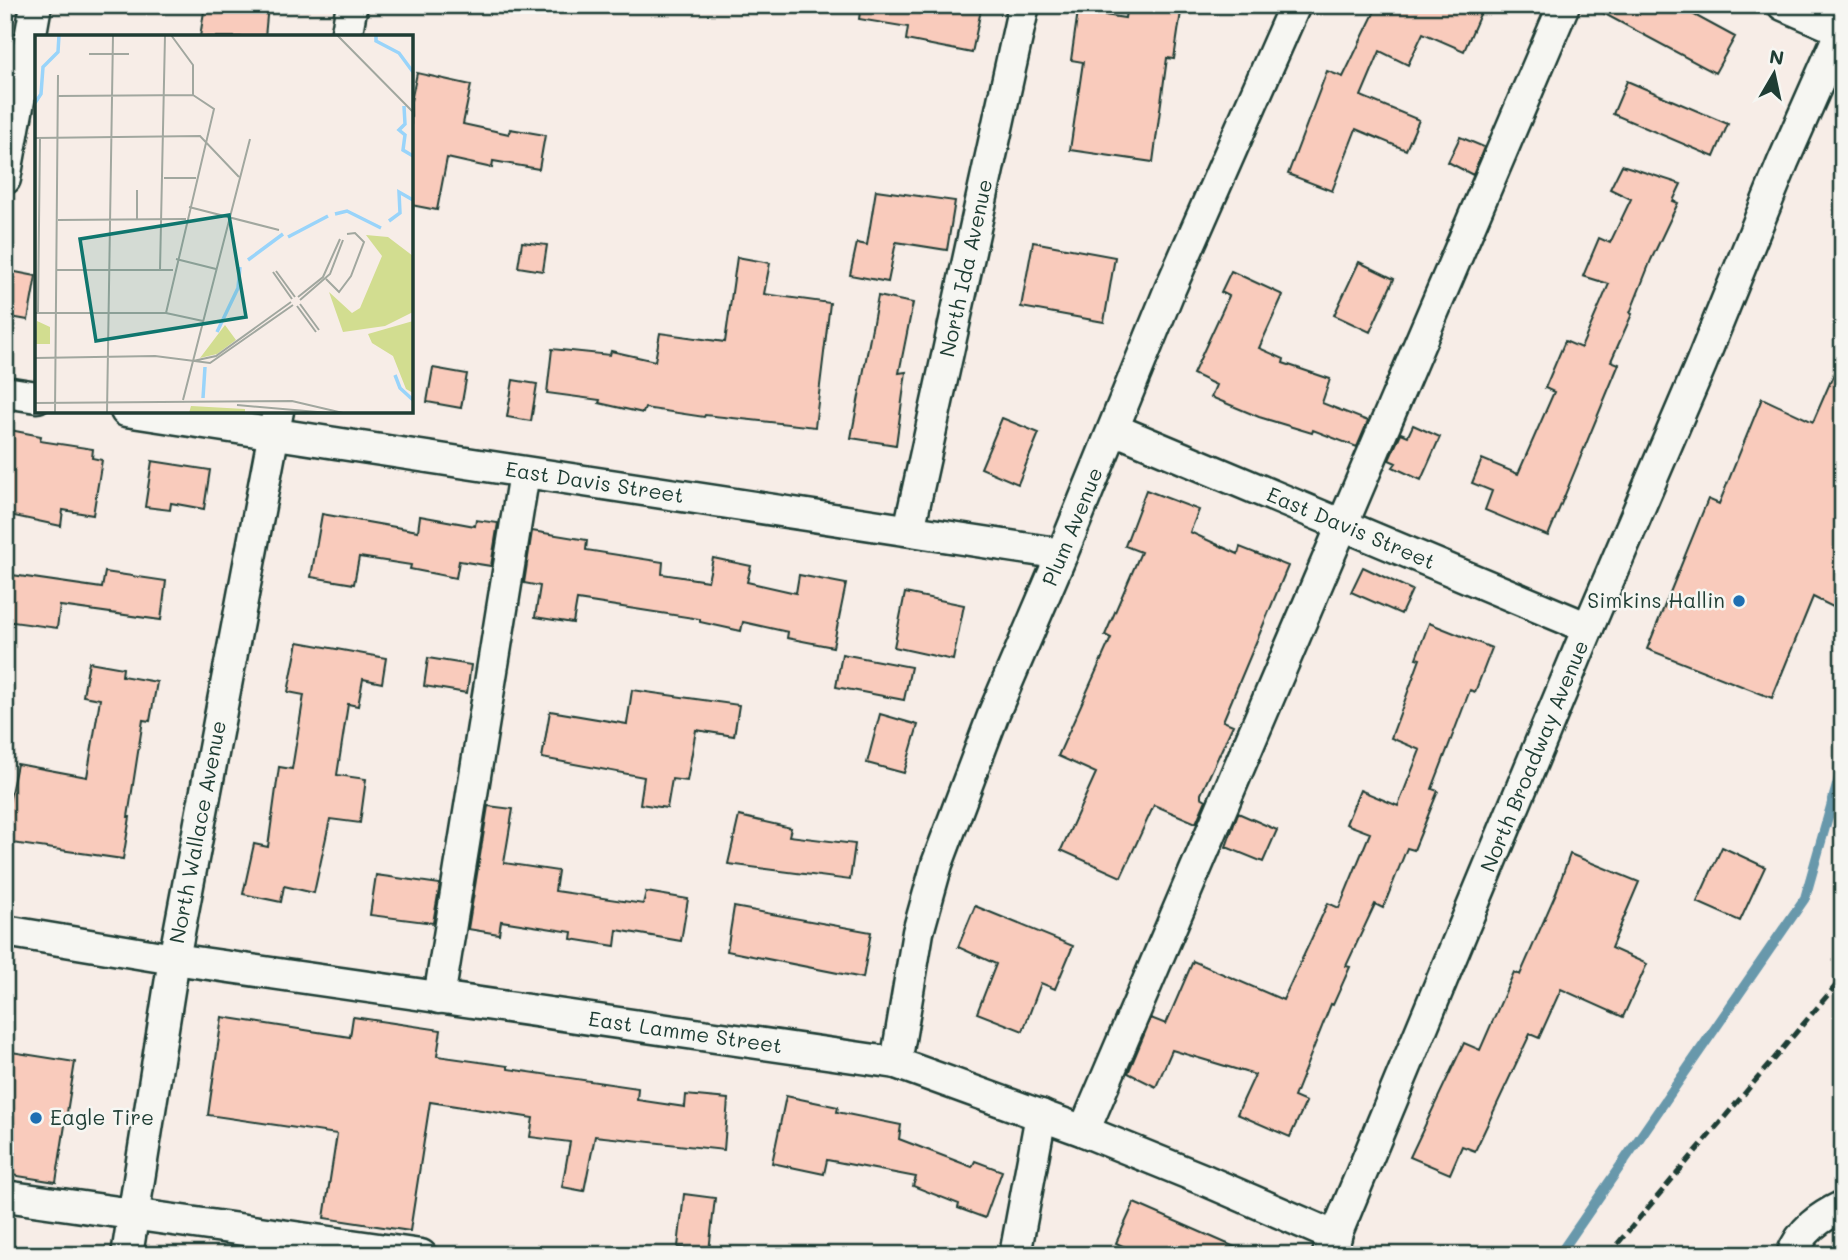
<svg xmlns="http://www.w3.org/2000/svg" width="1848" height="1260" font-family="Mali,sans-serif">
<style>
.lines{fill:none;stroke-linecap:round;stroke-linejoin:round}
.stream{stroke:#6898ab;stroke-width:10}
.building{fill:#f9cbbc;stroke:#1f3d34;stroke-width:2}
.minor-casing{stroke:#1f3d34;stroke-width:35}
.minor{stroke:#f6f6f2;stroke-width:30}
.rail{stroke:#1f3d34;stroke-width:5;stroke-dasharray:10 5;stroke-linecap:butt}
.poi-dot{fill:#1f6fb2;stroke:#f6f6f2;stroke-width:2.5}
.labels{text-anchor:middle;stroke-width:5;stroke-linejoin:round;paint-order:stroke}
.street-label{font-size:21px;fill:#1f3d34;stroke:#f6f6f2}
.poi-label{font-size:21px;fill:#1f3d34;stroke:#f6f6f2;text-anchor:end}
.inset-river{fill:none;stroke:#99d4fa;stroke-width:3.5}
.inset-road{fill:none;stroke:#a1a79f;stroke-width:2}
.view{fill:#0f766e;fill-opacity:0.15;stroke:#0f766e;stroke-width:3.5}
.inset-edge{fill:none;stroke:#1f3d34;stroke-width:3.5}
</style>
<rect width="100%" height="100%" fill="#f7ede7"/>
<filter id="ink" filterUnits="userSpaceOnUse"><feTurbulence type="fractalNoise" baseFrequency=".0143" numOctaves="2"/><feDisplacementMap in="SourceGraphic" scale="14" xChannelSelector="R" yChannelSelector="G"/><feConvolveMatrix kernelMatrix="1 2 1 2 8 2 1 2 1" color-interpolation-filters="sRGB"/></filter>
<g filter="url(#ink)">
<g class="lines">
<path class="stream" d="M1559 1255 1805 898 1843 764"/>
</g>
<path class="building" d="M205 5H268L265 37H200Z
M861 5H982L972 53 906 40 908 27 859 19Z
M1127 5H1182L1174 59 1167 58 1153 162 1070 150 1083 62 1071 60 1078 11 1125 18Z
M1378 5H1484L1464 51 1423 33 1408 65 1380 51 1361 96 1419 120 1406 150 1356 129 1332 191 1288 174 1327 71 1343 77Z
M1588 5H1676L1735 37 1715 73Z
M417 73 471 85 463 124 509 134 510 129 545 135 539 169 493 161 492 168 447 158 437 210 411 205V101Z
M1627 81 1728 124 1714 157 1613 114Z
M1460 137 1484 147 1473 175 1448 162Z
M1622 165 1681 184 1673 201 1678 203 1651 260 1630 313 1632 314 1611 361 1619 364 1548 536 1485 510 1492 491 1472 483 1482 459 1518 474 1554 392 1545 388 1565 341 1581 348 1609 284 1583 276 1599 238 1610 243 1631 199 1610 189Z
M876 190 955 201 947 250 896 242 888 282 850 275 857 243 867 245Z
M522 242 547 245 543 271 518 267Z
M1033 242 1115 257 1104 322 1021 307Z
M737 257 770 263 764 294 830 303 815 427 705 415 704 417 645 408 643 413 599 403 600 400 547 393 552 349 610 355 611 351 655 361 660 333 725 342Z
M1359 262 1394 279 1370 332 1334 315Z
M5 270 36 276 28 320 5 316Z
M1231 271 1283 295 1259 348 1284 359 1283 363 1330 379 1322 403 1368 421 1357 447 1313 430 1312 433 1259 417 1211 397 1216 385 1193 374 1229 296 1221 292Z
M878 296 913 303 899 373 906 372 896 445 851 438Z
M1843 353V612L1813 597 1772 698 1647 649 1708 499 1719 504 1762 398 1813 422Z
M433 368 467 374 461 408 427 402Z
M513 380 537 384 531 421 507 417Z
M1002 418 1039 433 1018 484 981 468Z
M1413 425 1440 437 1421 480 1393 467 1396 463 1389 460 1401 433 1408 436Z
M5 429 41 436 40 441 93 449 92 458 102 460 93 515 63 510 61 526 5 514Z
M152 461 210 470 204 509 171 503 170 510 145 507Z
M1146 490 1199 510 1190 532 1238 554 1240 547 1288 566 1223 721 1233 725 1201 794V797L1206 800 1196 823 1154 805 1121 877 1061 850 1096 773 1058 756 1111 638 1105 635 1141 552 1125 546Z
M322 514 418 531 420 516 475 526 476 520 498 523 491 566 459 561 456 578 410 569 411 565 359 557 354 584 311 577Z
M532 531 587 540 586 550 663 562 662 574 708 581 713 558 751 566 747 582 796 593 799 575 846 584 833 647 787 638 788 632 743 622 741 631 700 622V619L577 600 573 623 535 617 540 586 524 583Z
M1363 567 1412 590 1401 614 1351 592Z
M105 572 166 581 161 620 60 606 57 628 5 621V574L102 588Z
M905 593 964 605 953 660 894 647Z
M1429 623 1492 648 1475 692 1470 690 1432 789 1438 791 1414 850 1407 848 1383 908 1375 904 1346 966 1350 967 1333 1005 1331 1004 1294 1097 1306 1102 1290 1137 1237 1114 1255 1075 1172 1050 1156 1087 1128 1073 1151 1018 1166 1024 1193 961 1283 1000 1328 903 1339 908 1370 833 1346 824 1360 790 1398 806 1420 750 1391 738 1420 659 1416 658Z
M298 642 386 658 382 683 363 679 358 706 348 704 337 775 366 779 360 823 330 819 314 893 284 886 281 902 243 894 254 844 268 847 279 767 292 769 304 695 288 692Z
M842 654 911 667 904 700 836 687Z
M428 658 471 665 467 693 424 686Z
M89 662 123 668 122 676 157 682 150 721 143 720 128 817H130L123 859 5 842V803H9L17 764 87 777 100 699 83 696Z
M632 690 739 705 734 736 696 730 687 781 672 779 667 808 640 804 644 777 542 758 550 711 627 724Z
M880 714 918 725 904 773 867 763Z
M488 806 513 809 504 863 558 871 555 891 643 904 646 892 688 899 681 941 617 930 615 946 571 939 572 932 501 921 499 934 468 929Z
M1238 813 1277 830 1263 862 1226 847Z
M739 816 791 828 789 836 855 844 850 880 728 864Z
M1722 847 1765 867 1740 921 1697 902Z
M1570 854 1639 882 1611 948 1647 964 1623 1017 1561 989 1539 1038 1530 1034 1475 1151 1462 1146 1450 1174 1410 1157 1464 1043 1480 1050 1514 972 1520 975 1556 893Z
M376 875 440 884 433 923 370 915Z
M975 906 1073 946 1055 989 1041 983 1023 1031 977 1013 996 964 958 947Z
M734 907 871 932 863 978 727 951Z
M222 1017 350 1037 353 1017 441 1030 437 1056 508 1066V1069L638 1088 637 1100 685 1107 686 1095 728 1099 724 1150 595 1136 584 1191 562 1187 570 1142 530 1137 533 1118 430 1102 410 1231 324 1218 337 1134 208 1115Z
M5 1051 75 1062 56 1182 5 1174Z
M786 1096 838 1107 837 1112 901 1125 899 1139 972 1167 975 1161 1002 1171 985 1218 958 1208 959 1204 913 1186 916 1177 827 1160 824 1174 772 1163Z
M684 1194 715 1198 709 1251 678 1247Z
M1134 1203 1253 1255H1143L1116 1243Z"/>
<g class="lines">
<defs>
<g id="minor">
<path d="M1783 5 1843 31"/>
<path d="M346 37 352 5"/>
<path d="M5 179 36 5"/>
<path d="M5 392 37 397"/>
<path id="s1" d="M126 411 1062 554"/>
<path id="s2" d="M1114 429 1588 628"/>
<path id="s3" d="M909 530 1024 5"/>
<path id="s4" d="M5 931 174 959 896 1063 1084 1131 1207 1181 1336 1237"/>
<path d="M439 998 524 473"/>
<path id="s5" d="M896 1063 918 932 937 864 994 713 1062 554 1170 289 1295 5"/>
<path d="M1084 1131 1564 5"/>
<path d="M5 1196 421 1255"/>
<path id="s6" d="M1328 1254 1588 628 1701 364 1783 162 1843 26"/>
<path id="s7" d="M127 1255 174 959 278 411"/>
<path d="M1015 1255 1041 1115"/>
<path d="M1792 1255C1801 1230 1820 1217 1843 1206"/>
</g>
</defs>
<use href="#minor" class="minor-casing"/>
<use href="#minor" class="minor"/>
<path class="rail" d="M1608 1255 1843 977"/>
</g>
</g>
<g class="poi-dot">
<circle cx="1739" cy="601" r="7"/>
<circle cx="36" cy="1118" r="7"/>
</g>
<g class="labels">
<g class="street-label">
<text dy="7" stroke="none"><textPath href="#s3" startOffset="268">North Ida Avenue</textPath></text>
<text dy="7" stroke="none"><textPath href="#s1" startOffset="474">East Davis Street</textPath></text>
<text dy="7" stroke="none"><textPath href="#s5" startOffset="567">Plum Avenue</textPath></text>
<text dy="7" stroke="none"><textPath href="#s2" startOffset="257">East Davis Street</textPath></text>
<text dy="7" stroke="none"><textPath href="#s6" startOffset="539">North Broadway Avenue</textPath></text>
<text dy="7" stroke="none"><textPath href="#s7" startOffset="429">North Wallace Avenue</textPath></text>
<text dy="7" stroke="none"><textPath href="#s4" startOffset="688">East Lamme Street</textPath></text>
</g>
<g class="poi-label">
<text x="1725" y="608">Simkins Hallin</text>
<text x="50" y="1125" text-anchor="start">Eagle Tire</text>
</g>
</g>
<g transform="translate(35 35)">
<rect width="378" height="378" fill="#f7ede7"/>
<path d="M331 200 353 202 378 221V277L350 291 308 297 294 257 317 278 325 273 347 221ZM2 286 15 292V309H0ZM378 286V358L371 354 358 321 337 308 333 299ZM190 290 201 305 182 319 165 323ZM156 371 210 374V378H154Z" fill="#d2dd90"/>
<path class="inset-river" d="M341 0V6L364 18 378 37M0 68 6 59 8 32 23 17 24 0M369 71 370 89 364 95 370 100 368 115 378 121M300 179 312 176 346 193M354 186 365 178 364 157 378 165M253 202 293 181M213 225 248 199M182 297 203 253 205 232M360 340 365 353 378 365M168 363 170 332"/>
<path class="inset-road" d="M136 0 158 30V60M302 0 378 77M54 19H94M23 61 158 60M0 103 165 101 204 142M129 143H161M154 172 244 195M102 184V155M23 185 151 184M141 224 181 234M22 235H138M125 235 130 0M241 236 260 262M238 237 257 264M291 244 304 257 316 241 329 207 320 198 312 199M263 262 288 242 305 204M265 265 295 239 308 205M265 269 284 295M262 271 281 297M0 278H131L168 286M3 278 5 102M131 278 179 74 158 60M0 323 120 321 175 328 258 270M158 326 181 321 256 267M148 365 215 104M0 368 257 366 308 378M202 370 294 378M20 378 23 40M72 378 78 0"/>
<path class="view" d="M194 180 211 282 61 306 45 204Z"/>
<rect width="378" height="378" class="inset-edge"/>
</g>
<rect width="1848" height="1260" fill="none" stroke="#f6f6f2" stroke-width="28"/>
<rect x="14" y="14" width="1820" height="1232" fill="none" stroke="#1f3d34" stroke-width="2.5" filter="url(#ink)"/>
<g transform="translate(1774 74) rotate(9)" stroke="#f6f6f2" stroke-width="5" paint-order="stroke">
<path d="M0-5L12 26L0 18L-12 26Z" fill="#1f3d34"/>
<text y="-10" font-size="19" font-weight="bold" text-anchor="middle" fill="#1f3d34">N</text>
</g>
</svg>
